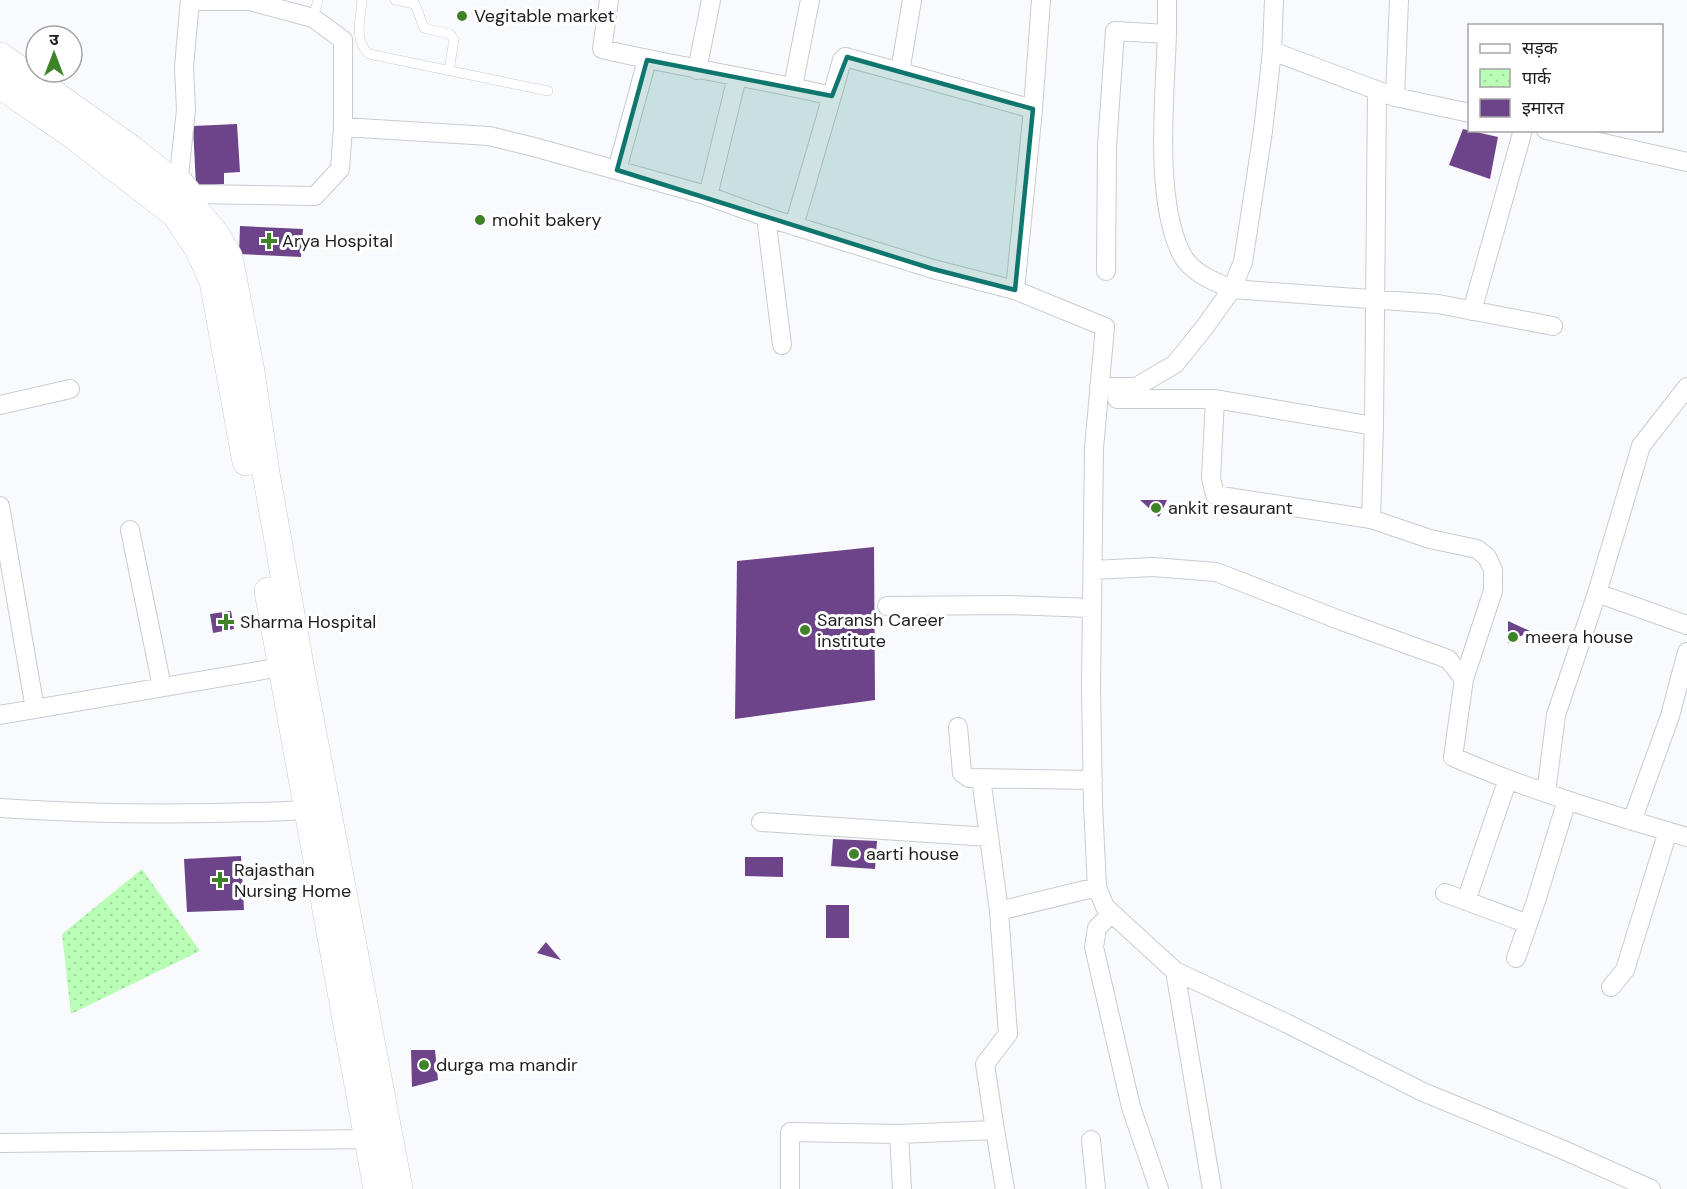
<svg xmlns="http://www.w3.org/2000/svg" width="1687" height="1189" font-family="'DM Sans','Noto Sans Devanagari',sans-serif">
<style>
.park{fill:url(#park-dots)}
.building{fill:#6d438a}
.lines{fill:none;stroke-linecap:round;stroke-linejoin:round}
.lane-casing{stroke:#c9cccf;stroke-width:10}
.street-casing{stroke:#c9cccf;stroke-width:20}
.primary-casing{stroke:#c9cccf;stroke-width:28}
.lane{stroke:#fff;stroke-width:9}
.street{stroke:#fff;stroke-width:18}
.primary{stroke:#fff;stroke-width:27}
.marked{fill:#0f766e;fill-opacity:0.2;stroke:#0f766e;stroke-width:4.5;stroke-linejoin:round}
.poi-dot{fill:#3e8327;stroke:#fff;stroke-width:2}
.labels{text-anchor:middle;stroke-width:6;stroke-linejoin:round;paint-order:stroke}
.poi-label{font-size:18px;fill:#1d1d1e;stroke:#fff;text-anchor:start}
</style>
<defs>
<pattern id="park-dots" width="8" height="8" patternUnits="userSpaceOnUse" patternTransform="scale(1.5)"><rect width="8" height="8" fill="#bafdb7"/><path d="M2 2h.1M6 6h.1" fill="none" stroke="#9fd89d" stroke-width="1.8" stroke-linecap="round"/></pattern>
</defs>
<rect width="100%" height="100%" fill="#f8fafd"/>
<path class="park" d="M142 869 200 951 71 1014 62 934Z"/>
<path class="building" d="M237 124 240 172 224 173V184L196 186 193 126Z
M1463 129 1498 137 1490 179 1449 165Z
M240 226 303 229 301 257 239 254Z
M1140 500H1167L1159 517Z
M874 547 875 700 735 719 737 561Z
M231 611 234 629 213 633 210 614Z
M1508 621 1530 631 1508 643Z
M833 839 877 841 875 869 831 866Z
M241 856 244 910 187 912 184 859Z
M745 857H783V877L745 876Z
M826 905H849V938H826Z
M546 942 561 960 537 953Z
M411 1050H435L438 1080 412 1087Z"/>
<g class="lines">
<defs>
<path id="lane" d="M362 0C361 18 353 41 369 54L548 91
M395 0 415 4 424 28 450 34 454 40 449 70
M313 18 318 0"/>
<path id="street" d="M190 0 184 67 186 110 179 175 192 191
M609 0 602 49C678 67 756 78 832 96L842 60 845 57 900 72
M912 0 900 72 1033 109
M1041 0 1033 109 1015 290 1105 327 1094 448 1091 687 1093 805 1097 887 1105 907 1175 971 1286 1023 1423 1092 1559 1148 1651 1189
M1167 34C1165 95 1154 198 1181 253 1191 273 1213 281 1232 289L1438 304 1553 326
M1272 51 1395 97 1470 113
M697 70 711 0
M793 86 810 0
M1395 97 1399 0
M343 127 489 136 534 147 702 194 766 217 933 269 1015 290
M1546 130 1687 162
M617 170 647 60
M708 196 737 77
M182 206 194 194 315 196 340 169 343 127V40L313 18 250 1H190
M766 217 782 345
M794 226 832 96
M1106 271 1107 146 1115 31 1167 34V0
M1472 311 1523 130
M1099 387H1136L1175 364 1204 328 1232 289 1243 262 1263 131 1272 51 1274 0
M1117 399H1215L1374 426
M1215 399 1211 478 1215 495 1371 519 1430 539 1477 549 1487 557 1493 570V591L1464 679
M0 405 70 389
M0 506 35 709
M1371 519 1374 426 1377 90
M130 530 162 687
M1093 570 1153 567 1216 572 1342 621 1448 659 1464 679 1453 757C1529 790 1608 814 1687 837
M1597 593 1641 446 1687 387
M887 606 1010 605 1092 608
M0 715 281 667
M958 727 962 773 969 778 1093 780
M981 778 999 911
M1546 793 1556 715 1597 593 1687 625
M0 808C102 815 206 815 308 810
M1632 821 1670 716 1687 652
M761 822 989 837
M1445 893 1528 924
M1466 901 1508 779
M1112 913 1097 928 1094 947 1131 1107 1159 1189
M1516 958 1536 901 1567 800
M1175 971 1212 1189
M1611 987 1625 970 1668 831
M995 1130 985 1064 1008 1034 999 911 1097 887
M1091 1140 1096 1189
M0 1143 379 1139
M790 1189V1132L899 1134
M902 1189 899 1134 995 1130 1005 1189"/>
<path id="primary" d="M0 56 133 150 170 180 214 232 229 257 251 372 266 473 300 665 399 1189
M0 85 74 136 175 214 199 250 213 281 246 462
M268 591 377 1189"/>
</defs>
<use href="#lane" class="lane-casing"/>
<use href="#street" class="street-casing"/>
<use href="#primary" class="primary-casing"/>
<use href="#lane" class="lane"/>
<use href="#street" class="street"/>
<use href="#primary" class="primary"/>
</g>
<path class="marked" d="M847 57 1033 109 1015 290 933 269 617 170 647 60 832 96Z"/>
<g class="poi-dot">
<circle cx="462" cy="16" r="6"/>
<circle cx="480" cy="220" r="6"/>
<path d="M266 232h6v6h6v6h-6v6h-6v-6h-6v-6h6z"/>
<circle cx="1156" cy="508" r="6"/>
<path d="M223 613h6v6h6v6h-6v6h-6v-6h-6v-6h6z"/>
<circle cx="805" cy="630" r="6"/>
<circle cx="1513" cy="637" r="6"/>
<circle cx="854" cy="854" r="6"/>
<path d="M217 871h6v6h6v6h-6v6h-6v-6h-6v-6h6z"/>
<circle cx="424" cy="1065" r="6"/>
</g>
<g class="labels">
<g class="poi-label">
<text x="474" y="22">Vegitable market</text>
<text x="492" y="226">mohit bakery</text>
<text x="282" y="247">Arya Hospital</text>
<text x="1168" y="514">ankit resaurant</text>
<text x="817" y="626">Saransh Career<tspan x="817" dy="21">institute</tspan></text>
<text x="240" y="628">Sharma Hospital</text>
<text x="1525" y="643">meera house</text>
<text x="866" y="860">aarti house</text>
<text x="234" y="876">Rajasthan<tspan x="234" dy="21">Nursing Home</tspan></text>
<text x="436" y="1071">durga ma mandir</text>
</g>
</g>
<rect x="1468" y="24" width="195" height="108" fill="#ffffff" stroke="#a5a5a5" stroke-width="1.5"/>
<rect x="1480" y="44" width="30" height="9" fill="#ffffff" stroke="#a5a5a5" stroke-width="1.5"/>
<text x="1522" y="54" font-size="18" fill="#1d1d1e">सड़क</text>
<rect x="1480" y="69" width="30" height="18" fill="url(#park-dots)" stroke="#a5a5a5" stroke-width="1.5"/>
<text x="1522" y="84" font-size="18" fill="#1d1d1e">पार्क</text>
<rect x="1480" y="99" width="30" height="18" fill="#6d438a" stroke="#a5a5a5" stroke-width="1.5"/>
<text x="1522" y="114" font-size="18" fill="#1d1d1e">इमारत</text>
<g transform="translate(54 54)"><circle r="28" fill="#ffffff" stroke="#a5a5a5" stroke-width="1.5"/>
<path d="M0-4.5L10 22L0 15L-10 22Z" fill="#3e8327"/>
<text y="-9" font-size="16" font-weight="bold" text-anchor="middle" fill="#1d1d1e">उ</text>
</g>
</svg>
